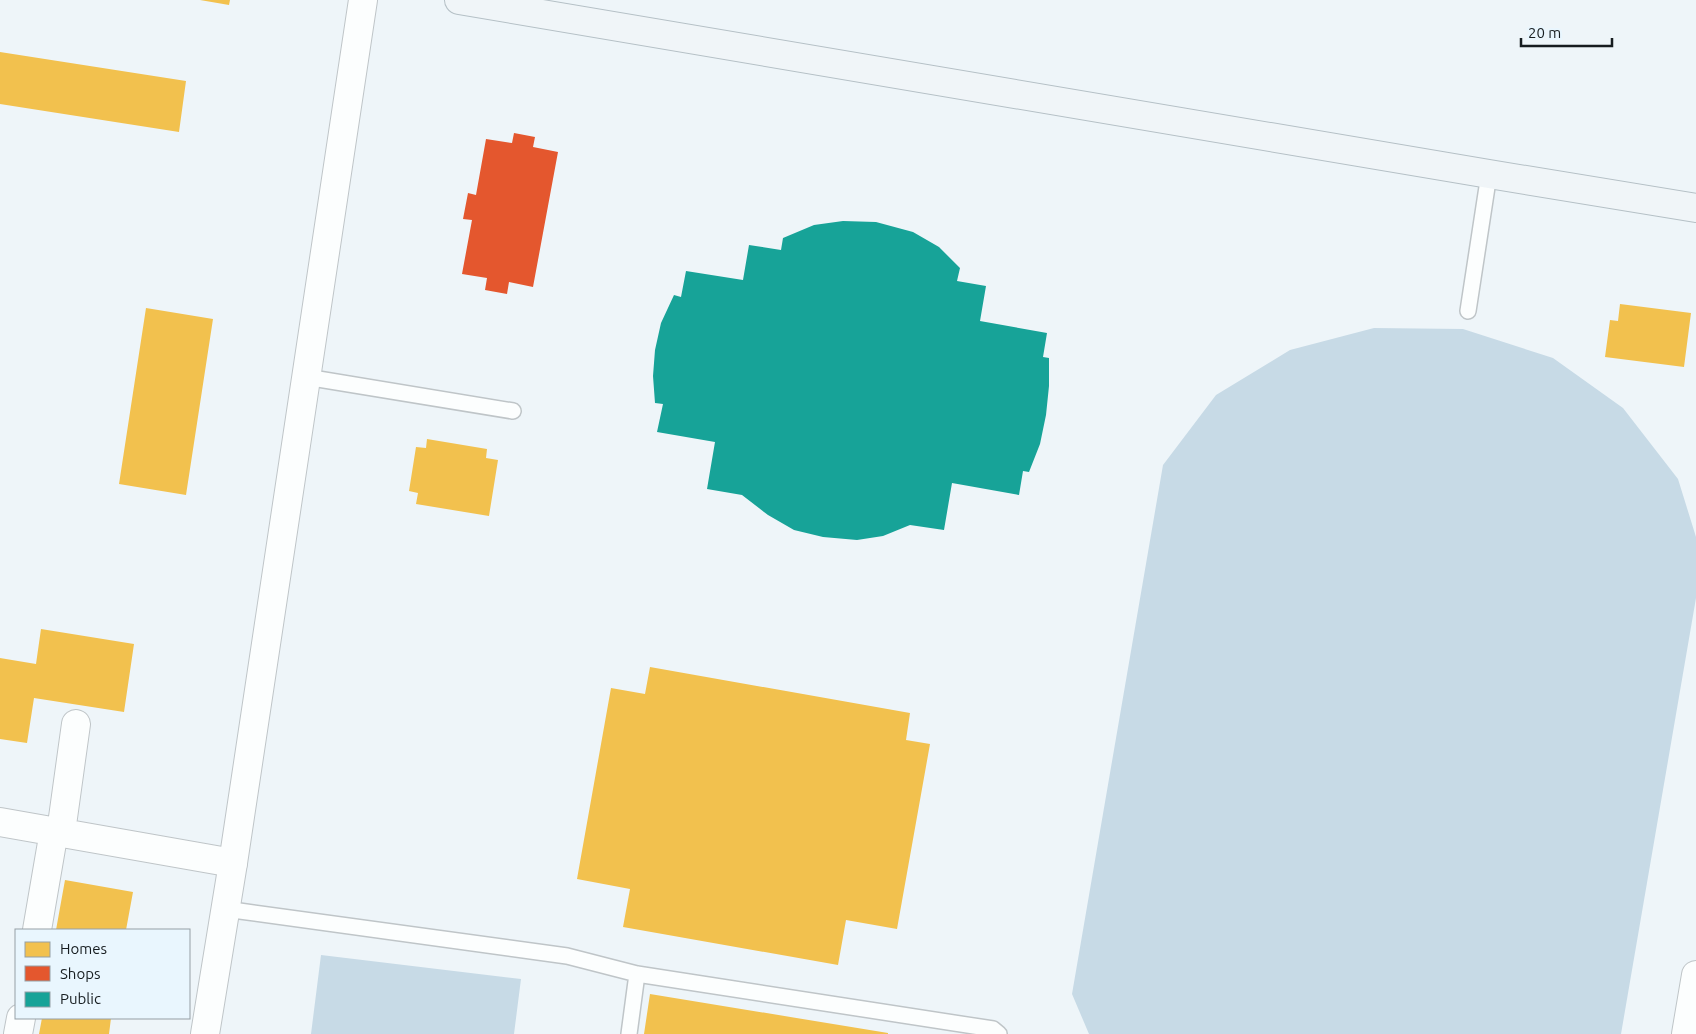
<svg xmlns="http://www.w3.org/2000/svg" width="1696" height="1034" font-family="Ubuntu,sans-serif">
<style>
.green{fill:#c7dae6}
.homes{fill:#f2c14e}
.shops{fill:#e4572e}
.public{fill:#17a398}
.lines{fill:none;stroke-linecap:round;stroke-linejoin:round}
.service-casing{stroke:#bfc5c8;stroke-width:18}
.minor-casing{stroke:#bfc5c8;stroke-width:30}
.tertiary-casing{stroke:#bfc5c8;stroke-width:30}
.primary-casing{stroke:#b5c0c6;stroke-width:30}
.service{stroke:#fcfefe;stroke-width:15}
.minor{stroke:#fcfefe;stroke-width:28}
.tertiary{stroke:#fcfefe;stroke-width:28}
.primary{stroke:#f0f5f8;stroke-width:28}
</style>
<rect width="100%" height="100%" fill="#eef5f9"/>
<path class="green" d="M1374 328 1463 329 1553 358 1623 408 1678 479 1696 537V598L1621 1034H1089L1072 994 1163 465 1216 395 1290 350Z
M321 955 521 979 514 1034H311Z"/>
<path class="homes" d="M200 0H230L229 5Z
M0 52 186 81 179 132 0 104Z
M1620 304 1691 313 1684 367 1605 357 1610 320 1618 321Z
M146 308 213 319 186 495 119 484Z
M427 439 487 449 486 458 498 460 489 516 416 504 418 493 409 491 416 447 426 448Z
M41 629 134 644 124 712 34 698 27 743 0 739V658L36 664Z
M650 667 910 713 906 740 930 744 897 929 846 920 838 965 623 927 630 889 577 879 611 688 645 694Z
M65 880 133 892 126 930H56Z
M650 994 888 1033V1034H644Z
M42 1018H111L109 1034H39Z"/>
<path class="shops" d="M514 133 535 137 533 147 558 152 533 287 509 282 507 294 485 290 487 278 462 274 472 220 463 219 468 193 476 195 486 139 512 143Z"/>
<path class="public" d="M843 221 876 222 913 232 939 247 960 268 957 281 986 286 980 321 1047 333 1043 357 1049 358V386L1046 415 1040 444 1029 472 1023 471 1019 495 952 483 944 530 910 525 883 536 857 540 823 537 794 530 768 515 742 495 707 489 715 442 657 432 663 404 655 403 653 376 655 350 661 323 674 295 681 297 686 271 743 280 749 245 781 250 783 238 814 225Z"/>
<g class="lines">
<defs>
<path id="service" d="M1468 311 1489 174
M306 377 513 411
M225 909 567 956 637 974 993 1029 999 1034
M629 1034 637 974"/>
<path id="minor" d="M0 822 233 863
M61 832 76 724
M37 930 54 831
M18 1034 21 1018
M1686 1034 1696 975"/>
<path id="tertiary" d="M205 1034 233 863 363 0"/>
<path id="primary" d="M459 0 1489 174 1696 208"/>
</defs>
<use href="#service" class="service-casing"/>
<use href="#minor" class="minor-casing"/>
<use href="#tertiary" class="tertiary-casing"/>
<use href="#primary" class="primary-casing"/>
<use href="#service" class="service"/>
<use href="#minor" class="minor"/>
<use href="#tertiary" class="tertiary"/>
<use href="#primary" class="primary"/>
</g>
<rect x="15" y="929" width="175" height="90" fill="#e9f6fe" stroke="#959fa5"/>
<rect x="25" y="942" width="25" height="15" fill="#f2c14e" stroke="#959fa5"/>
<text x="60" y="954" font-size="15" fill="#161c1f">Homes</text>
<rect x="25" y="966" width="25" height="15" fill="#e4572e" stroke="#959fa5"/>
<text x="60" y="979" font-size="15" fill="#161c1f">Shops</text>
<rect x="25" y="992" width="25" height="15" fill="#17a398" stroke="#959fa5"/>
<text x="60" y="1004" font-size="15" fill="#161c1f">Public</text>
<path d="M1521 38v8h91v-8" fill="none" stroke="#161c1f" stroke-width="2.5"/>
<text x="1528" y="38" font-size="15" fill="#161c1f" stroke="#e9f6fe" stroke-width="4" paint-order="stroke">20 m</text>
</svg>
